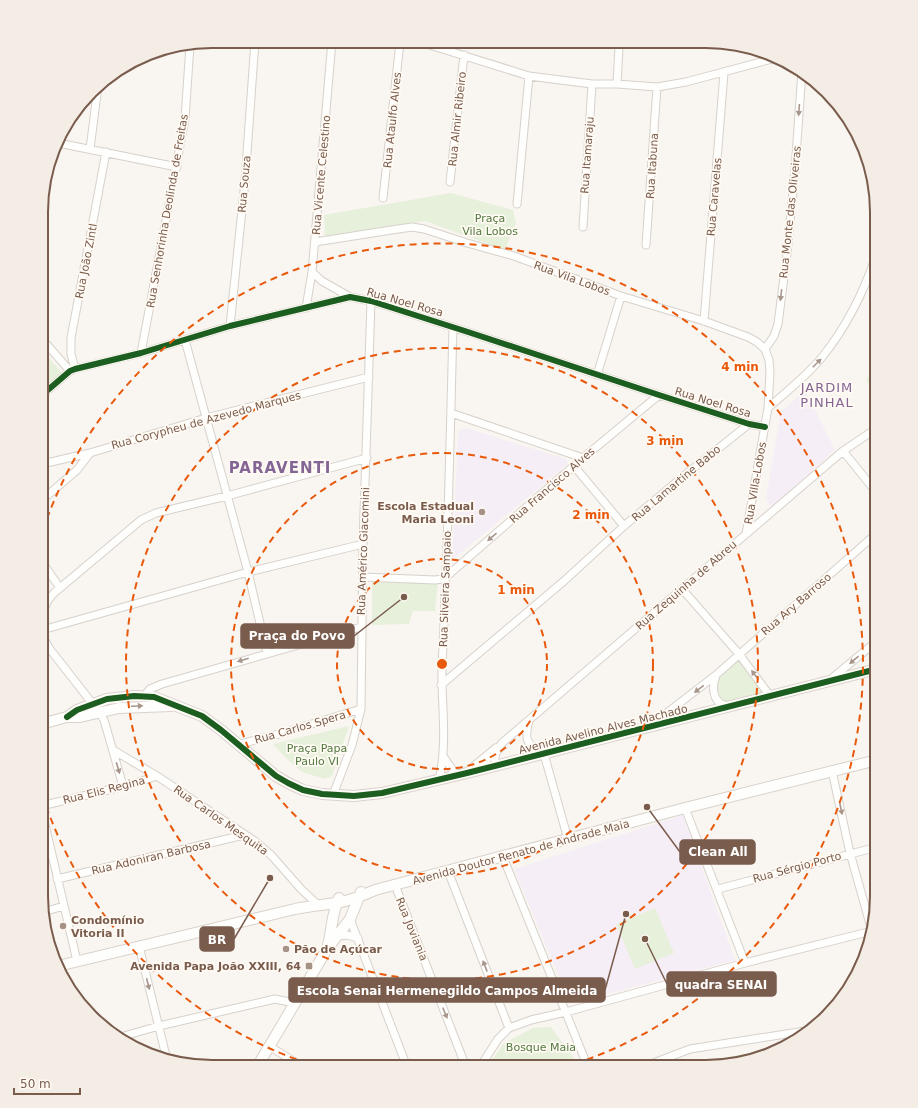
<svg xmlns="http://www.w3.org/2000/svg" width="918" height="1108" font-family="'DejaVu Sans',sans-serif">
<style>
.education{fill:#f6eef6}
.green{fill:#e7f0db}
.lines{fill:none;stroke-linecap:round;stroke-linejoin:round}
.street-casing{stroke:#d7d1cb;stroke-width:9}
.secondary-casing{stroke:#d9d2cb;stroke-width:12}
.street{stroke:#fefefd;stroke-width:7}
.secondary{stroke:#fefefd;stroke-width:10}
.cycleway-casing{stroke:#fffaf3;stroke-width:8}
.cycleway{stroke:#1b5e20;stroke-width:6}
.oneway{fill:#a8958b}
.ring{fill:none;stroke:#e8590c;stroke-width:2;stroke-dasharray:7 5}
.poi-dot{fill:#a69286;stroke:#fffaf3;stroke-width:1.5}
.labels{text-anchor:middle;stroke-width:3.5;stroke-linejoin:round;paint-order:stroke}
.street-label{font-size:11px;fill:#7a5c4d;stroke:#fffaf3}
.park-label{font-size:11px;fill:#537a41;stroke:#fffaf3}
.poi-label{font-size:11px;font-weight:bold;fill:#7a5c4d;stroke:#fffaf3;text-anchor:end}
.quarter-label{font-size:13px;letter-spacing:1px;fill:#846695;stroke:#fffaf3}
.district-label{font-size:15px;font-weight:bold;letter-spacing:1px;fill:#846695;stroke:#fffaf3}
.rim{fill:none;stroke:#7a5c4d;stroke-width:2}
.centre{fill:#e8590c;stroke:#fffaf3;stroke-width:2}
.ring-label{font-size:12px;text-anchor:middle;font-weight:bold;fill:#e8590c;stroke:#fffaf3;stroke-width:3.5;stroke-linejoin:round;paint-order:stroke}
.leader{fill:none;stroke:#7a5c4d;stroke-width:1.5}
.callout-dot{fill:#7a5c4d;stroke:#fffaf3;stroke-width:1.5}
.callout{fill:#7a5c4d;stroke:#7a5c4d;stroke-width:1.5}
.callout-label{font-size:12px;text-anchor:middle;font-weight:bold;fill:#fff}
</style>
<rect width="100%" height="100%" fill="#f9f5f0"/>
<path class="education" d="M805 390 835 450 773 506 769 505 766 498 781 412Z
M466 428 566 459 568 464 452 560 458 437 459 430Z
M683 815 735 960 581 1001 567 996 514 869Z"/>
<path class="green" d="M451 193 513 210 516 223 505 250 425 221 325 237 324 215Z
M42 350 64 375 42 393Z
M877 370V395L866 379Z
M372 582 438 583 435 611H413L409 624 372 625Z
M740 656 767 693 731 703 725 702 717 693V675Z
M349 726 332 776 325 779 302 772 287 759 273 744Z
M655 908 674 953 635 969 616 924Z
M551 1027 580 1067H487L504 1043 533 1028Z
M786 1046 717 1067H680L685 1065Z"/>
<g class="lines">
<defs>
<path id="street" d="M420 42 529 76 592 84H617L657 87 686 82 772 59
M617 84 619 47
M58 143 177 167
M90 149 98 86
M450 182 464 55
M383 198 400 42
M517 204 529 76
M583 227 592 84
M315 242 398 229 412 227 424 229 467 243 514 256 621 296 704 321 748 337 757 342 765 349 769 360 770 372 768 408 746 534
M646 245 657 87
M312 272 322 281 350 297
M306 308 312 272 332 41
M704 321 724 73
M230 326 245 181 255 41
M42 339 70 371
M185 340 248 572 267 653
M765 349 774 336 778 324 787 254 795 170 802 71
M141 353 185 119 190 45
M75 369 71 354V338L106 152
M597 375 621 296
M42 395 70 371 75 369 141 353 230 326 350 297 371 301 468 332 659 395 749 424 765 427
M768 408C786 392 808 375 823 356 847 326 865 289 877 253
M451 413 583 458
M843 451 877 493
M42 464 90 453 206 418 369 377
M574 466 624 526
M42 500 77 470 90 453
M42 562 60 588
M363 577 435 580 442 579 447 576 583 458 659 395
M682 589 739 654 770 696
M42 613 48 600 54 593 141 520 156 513 227 496 367 458
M42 630 248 572 363 544
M42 634 49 648 99 712 104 720 123 786
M716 676C711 688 713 705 729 706
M831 679 877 641
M441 685 564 581 624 526 685 475 749 424
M144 696 150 689 162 684 361 627
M529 720C524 740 526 744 544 754L568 839
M651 725 716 675 877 533
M240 744 279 734 361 709
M113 750 157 776 256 842 272 856 301 889 317 904
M443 756 456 775
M495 766C494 756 496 750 502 743L843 451 877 428
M832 771 850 853 872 931
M439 780C448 743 441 703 442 666 448 553 450 440 453 327
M333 795 352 745 361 709 363 544 371 301
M685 808 745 963
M503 857 585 1060 590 1067
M448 871 509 1028
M57 879 244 835
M395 885 466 1067
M718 889 877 847
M43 912 64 906
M350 919 407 1067
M338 936 347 935 358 938
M139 946 167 1060
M77 961 42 812V807L45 805 129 785 157 776
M117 1038 159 1026 275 999 294 1003
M269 1046 303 1067
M480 1067 498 1039 509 1028 531 1020 566 1012 745 963 872 931
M643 1067 690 1049 805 1031"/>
<path id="secondary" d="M67 717 77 710 107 699 134 696 154 697 202 716 221 730 276 776 288 783 303 790 322 794 354 796 382 793 467 773 877 669
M41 724 67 717H80L119 708 171 706
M469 772 497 749
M328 945C332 930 332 911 339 898
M58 966 295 909C309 906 322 905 336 903 349 901 362 896 375 890L685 808 877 760
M257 1067 327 949 350 919 361 892"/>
</defs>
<use href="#street" class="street-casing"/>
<use href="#secondary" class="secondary-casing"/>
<use href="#street" class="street"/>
<use href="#secondary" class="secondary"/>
<defs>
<path id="cycleway" d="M42 395 70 371 75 369 141 353 230 326 350 297 371 301 468 332 659 395 749 424 765 427
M67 717 77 710 107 699 134 696 154 697 202 716 221 730 276 776 288 783 303 790 322 794 354 796 382 793 467 773 877 669"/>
</defs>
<use href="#cycleway" class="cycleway-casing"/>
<use href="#cycleway" class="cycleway"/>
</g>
<defs><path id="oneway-solid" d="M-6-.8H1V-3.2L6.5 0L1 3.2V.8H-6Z"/></defs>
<g class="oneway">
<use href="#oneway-solid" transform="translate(799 110) rotate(94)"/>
<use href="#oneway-solid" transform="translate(781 295) rotate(97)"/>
<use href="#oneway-solid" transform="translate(817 363) rotate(-45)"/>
<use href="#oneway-solid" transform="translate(492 537) rotate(139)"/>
<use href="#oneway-solid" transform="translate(243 660) rotate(164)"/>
<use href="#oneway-solid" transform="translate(854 660) rotate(140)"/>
<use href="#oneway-solid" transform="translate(755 675) rotate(-127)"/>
<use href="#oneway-solid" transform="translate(699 689) rotate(142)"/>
<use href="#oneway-solid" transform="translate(137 706) rotate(-3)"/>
<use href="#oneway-solid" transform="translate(118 768) rotate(73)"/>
<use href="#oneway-solid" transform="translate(841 809) rotate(78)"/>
<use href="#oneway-solid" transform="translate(485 966) rotate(-111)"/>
<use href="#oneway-solid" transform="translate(148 984) rotate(76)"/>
<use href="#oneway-solid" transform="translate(445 1013) rotate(68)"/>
</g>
<g class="ring">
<circle cx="442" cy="664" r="105"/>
<circle cx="442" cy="664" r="211"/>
<circle cx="442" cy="664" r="316"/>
<path d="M319 1067A421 421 0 0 1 42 794M43 530A421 421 0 1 1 565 1067"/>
</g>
<g class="poi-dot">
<circle cx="482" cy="512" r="4"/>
<circle cx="63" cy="926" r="4"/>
<circle cx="286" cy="949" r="4"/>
<rect x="305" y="962" width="8" height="8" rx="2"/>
</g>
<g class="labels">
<g class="street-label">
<text transform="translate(457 119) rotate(-84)" y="4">Rua Almir Ribeiro</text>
<text transform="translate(392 120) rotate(-84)" y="4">Rua Ataulfo Alves</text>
<text transform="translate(587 155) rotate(-86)" y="4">Rua Itamaraju</text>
<text transform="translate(652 166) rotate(-86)" y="4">Rua Itabuna</text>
<text transform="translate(321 175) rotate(-85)" y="4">Rua Vicente Celestino</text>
<text transform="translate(244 184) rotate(-85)" y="4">Rua Souza</text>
<text transform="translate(714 197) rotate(-85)" y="4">Rua Caravelas</text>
<text transform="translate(167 211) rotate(-80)" y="4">Rua Senhorinha Deolinda de Freitas</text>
<text transform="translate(790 212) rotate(-84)" y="4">Rua Monte das Oliveiras</text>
<text transform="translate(86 261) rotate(-79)" y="4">Rua João Zintl</text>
<text transform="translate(572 278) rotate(20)" y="4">Rua Vila Lobos</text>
<text transform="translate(405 302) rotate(16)" y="4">Rua Noel Rosa</text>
<text transform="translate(713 402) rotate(17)" y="4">Rua Noel Rosa</text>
<text transform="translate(206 420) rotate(-15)" y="4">Rua Corypheu de Azevedo Marques</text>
<text transform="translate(676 483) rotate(-40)" y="4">Rua Lamartine Babo</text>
<text transform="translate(755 483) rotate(-80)" y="4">Rua Villa-Lobos</text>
<text transform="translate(552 485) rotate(-41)" y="4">Rua Francisco Alves</text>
<text transform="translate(363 551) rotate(-88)" y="4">Rua Américo Giacomini</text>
<text transform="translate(686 585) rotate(-41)" y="4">Rua Zequinha de Abreu</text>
<text transform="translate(445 589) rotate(-88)" y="4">Rua Silveira Sampaio</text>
<text transform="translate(796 604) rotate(-41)" y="4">Rua Ary Barroso</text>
<text transform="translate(300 727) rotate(-16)" y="4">Rua Carlos Spera</text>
<text transform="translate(603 729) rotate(-14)" y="4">Avenida Avelino Alves Machado</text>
<text transform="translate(104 790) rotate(-14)" y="4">Rua Elis Regina</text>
<text transform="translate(221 820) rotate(35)" y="4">Rua Carlos Mesquita</text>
<text transform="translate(521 852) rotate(-15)" y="4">Avenida Doutor Renato de Andrade Maia</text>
<text transform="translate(151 857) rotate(-13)" y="4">Rua Adoniran Barbosa</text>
<text transform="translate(797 867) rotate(-15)" y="4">Rua Sérgio Porto</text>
<text transform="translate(412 929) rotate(68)" y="4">Rua Joviania</text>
</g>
<g class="park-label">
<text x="490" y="222">Praça<tspan x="490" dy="13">Vila Lobos</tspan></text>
<text x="317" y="752">Praça Papa<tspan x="317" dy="13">Paulo VI</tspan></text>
<text x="541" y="1051">Bosque Maia</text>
</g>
<g class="poi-label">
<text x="474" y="510">Escola Estadual<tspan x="474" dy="13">Maria Leoni</tspan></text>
<text x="71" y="924" text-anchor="start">Condomínio<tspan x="71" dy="13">Vitoria II</tspan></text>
<text x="294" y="953" text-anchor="start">Pão de Açúcar</text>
<text x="301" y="970">Avenida Papa João XXIII, 64</text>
</g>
<g class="quarter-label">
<text x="827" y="392">JARDIM<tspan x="827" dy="15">PINHAL</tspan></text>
</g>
<g class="district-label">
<text x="280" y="473">PARAVENTI</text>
</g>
</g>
<path d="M0 0H918V1108H0ZM212 48H706A164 164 0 0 1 870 212V896A164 164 0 0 1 706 1060H212A164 164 0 0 1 48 896V212A164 164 0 0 1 212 48Z" fill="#f4ede6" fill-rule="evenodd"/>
<path class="rim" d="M212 48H706A164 164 0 0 1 870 212V896A164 164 0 0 1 706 1060H212A164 164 0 0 1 48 896V212A164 164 0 0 1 212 48Z"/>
<circle cx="442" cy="664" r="6" class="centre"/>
<g class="ring-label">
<text x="740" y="371">4 min</text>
<text x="665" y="445">3 min</text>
<text x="591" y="519">2 min</text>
<text x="516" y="594">1 min</text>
</g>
<path class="leader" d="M404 597L354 636M647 807L680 852M270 878L234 939M645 939L667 984M626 914L605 990"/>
<g class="callout-dot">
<circle cx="404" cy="597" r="4"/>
<circle cx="647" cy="807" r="4"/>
<circle cx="270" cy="878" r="4"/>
<circle cx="645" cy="939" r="4"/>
<circle cx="626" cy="914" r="4"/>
</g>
<g class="callout">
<rect x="241" y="624" width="113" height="24" rx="4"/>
<rect x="680" y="840" width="75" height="24" rx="4"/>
<rect x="200" y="927" width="34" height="24" rx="4"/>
<rect x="667" y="972" width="109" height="24" rx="4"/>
<rect x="289" y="978" width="316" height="24" rx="4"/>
</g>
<g class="callout-label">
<text x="297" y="640">Praça do Povo</text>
<text x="718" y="856">Clean All</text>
<text x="217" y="944">BR</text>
<text x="721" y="989">quadra SENAI</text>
<text x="447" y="995">Escola Senai Hermenegildo Campos Almeida</text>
</g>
<path d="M14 1088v6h66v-6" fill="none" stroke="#7a5c4d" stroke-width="2"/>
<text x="20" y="1088" font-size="12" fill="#7a5c4d" stroke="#fffaf3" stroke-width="3" paint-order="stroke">50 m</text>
</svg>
